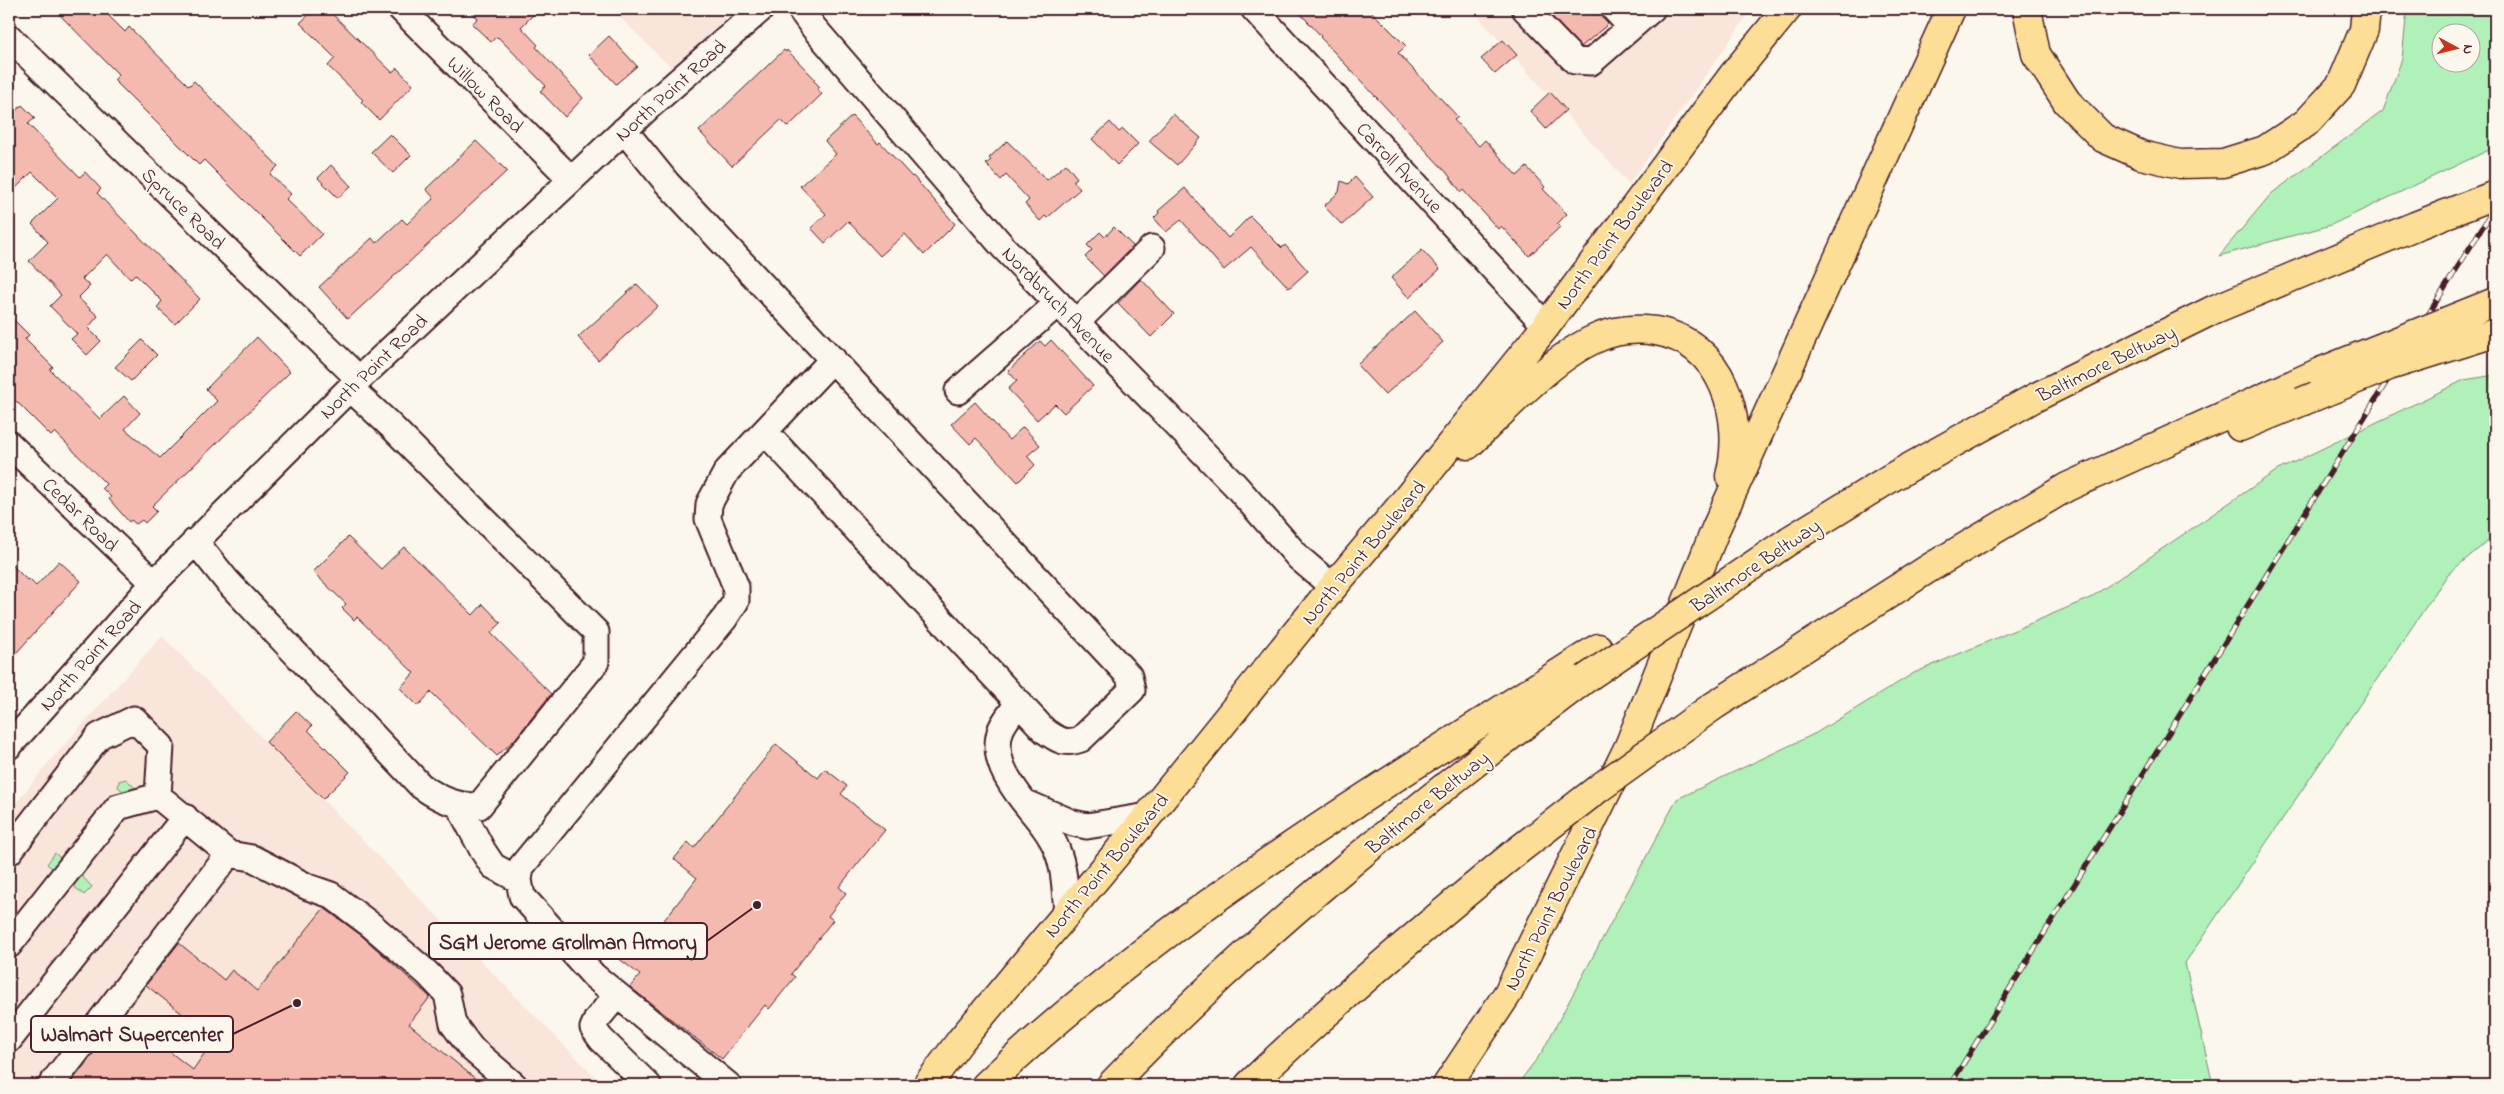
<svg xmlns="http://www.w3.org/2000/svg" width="2504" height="1094" font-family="'Indie Flower',sans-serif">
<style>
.built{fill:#f9e5da}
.green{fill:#b0f1b9;stroke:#7d8872;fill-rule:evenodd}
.building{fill:#f5baaf;stroke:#4a1f2b}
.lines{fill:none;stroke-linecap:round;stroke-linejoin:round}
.minor-casing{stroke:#4a1f2b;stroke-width:29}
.major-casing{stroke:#4a1f2b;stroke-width:31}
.highway-casing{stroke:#4a1f2b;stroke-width:31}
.minor{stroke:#fbf7ec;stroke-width:25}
.major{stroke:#fcde96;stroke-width:28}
.highway{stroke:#fcde96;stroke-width:28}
.rail-casing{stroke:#4a1f2b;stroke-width:5.5}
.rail{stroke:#fbf7ec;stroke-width:4;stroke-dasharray:11;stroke-linecap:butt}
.highway-bridge-casing{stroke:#4a1f2b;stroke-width:31;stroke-linecap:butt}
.highway-bridge{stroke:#fcde96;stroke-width:28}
.labels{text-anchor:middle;stroke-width:4;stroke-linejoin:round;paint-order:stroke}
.street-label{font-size:20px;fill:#4a1f2b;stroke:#fbf7ec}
.leader{fill:none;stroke:#4a1f2b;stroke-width:2}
.callout-dot{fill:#4a1f2b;stroke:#fbf7ec;stroke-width:2}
.callout{fill:#fbf7ec;stroke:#4a1f2b;stroke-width:2}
.callout-label{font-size:21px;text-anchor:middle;font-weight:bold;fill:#4a1f2b}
</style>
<rect width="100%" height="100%" fill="#fbf7ec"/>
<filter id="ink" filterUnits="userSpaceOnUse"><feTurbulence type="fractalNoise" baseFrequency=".02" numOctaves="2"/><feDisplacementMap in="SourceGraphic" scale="10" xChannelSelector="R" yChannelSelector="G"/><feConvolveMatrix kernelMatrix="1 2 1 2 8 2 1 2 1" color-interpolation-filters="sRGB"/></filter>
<g filter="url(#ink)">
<path class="built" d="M612 9H736L673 70Z
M1471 9H1752L1629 184Z
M162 636 603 1085H9V812L49 762Z"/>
<path class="green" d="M2407 9H2495V142L2491 149 2331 225 2219 256 2271 194 2383 111 2402 59ZM2442 32H2472V62H2442Z
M2495 375V535L2448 574 2185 963 2213 1085H1517L1542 1052 1677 799 1816 733 1914 673 2090 598 2276 471 2464 380Z
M126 779 142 795 80 874 92 887 84 895 47 864 55 853 71 869 129 796 118 787 119 781Z"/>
<path class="building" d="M54 9H102L125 32 129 27 189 86 194 81 278 166 270 174 291 194 286 199 322 234 300 256 204 160 199 165 114 80 119 75Z
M315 9H327L392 72 397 68 413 85 379 120 361 102 363 100 328 66 335 58 300 23Z
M467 9H539L521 27 538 45 536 47 583 98 565 117 540 91 546 86 499 38 496 37 491 42 472 24 478 18Z
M1296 9H1369L1406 46 1398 53 1458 117 1454 120 1479 146 1485 140 1517 176 1527 167 1545 187 1543 189 1567 214 1557 224 1560 227 1529 256 1501 226 1498 229 1463 190 1461 192 1447 173 1320 37 1321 36Z
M1545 9H1594L1608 24 1581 47Z
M609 36 637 66 616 84 589 55Z
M1503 40 1517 55 1495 74 1481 59Z
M784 50 786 52 787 50 815 79 813 80 820 87 817 89 822 94 788 127 781 120 732 166 699 131Z
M1550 92 1566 110 1546 129 1530 111Z
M22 105 35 118 28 124 80 177 85 172 101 189 97 193 200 299 175 324 157 308 162 301 135 274 130 279 107 254 82 279 90 286 78 298 98 316 88 328 101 341 87 355 71 339 77 334 50 306 61 295 29 261 48 242 32 224 58 198 32 172 9 195V117Z
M1173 114 1201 138 1177 165 1149 141Z
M852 116 878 144 880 142 912 177 913 176 955 224 924 255 905 234 880 256 848 221 825 243 811 228 826 214 800 186 836 154 825 141Z
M1110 122 1119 132 1123 129 1138 144 1117 165 1092 139Z
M390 134 411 155 393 173 371 152Z
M476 141 507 171 348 319 319 287 372 238 376 243 402 219 407 224 434 198 426 189Z
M1007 141 1047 180 1066 164 1077 178 1073 181 1080 189 1047 218 1045 216 1040 221 1025 204 1029 200 1006 175 1001 180 986 164 991 160 989 158Z
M331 165 351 186 338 198 318 178Z
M1355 177 1373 197 1342 225 1324 206 1339 192 1341 181 1348 184Z
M1185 188 1228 238 1250 216 1282 248 1285 245 1308 271 1289 288 1251 247 1224 270 1181 220 1166 232 1154 218 1159 213 1158 211Z
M1114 227 1133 246 1104 276 1085 257 1092 250 1087 245 1100 232 1105 237Z
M1422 250 1440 269 1409 298 1391 278Z
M1141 279 1174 314 1151 337 1118 303Z
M637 284 658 306 598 360 578 337Z
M1415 311 1443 342 1385 395 1357 365Z
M9 315 29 335 25 339 53 367 50 370 100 419 124 396 140 413 125 429 160 458 217 401 206 389 257 337 290 372 152 506 157 511 145 523 142 520 136 524 131 520 129 522 109 499 111 497 102 488 106 484 55 432 51 436 9 394Z
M142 340 157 355 131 381 115 367Z
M1051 340 1093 386 1064 413 1055 404 1037 420 1008 389 1017 381 1008 371 1040 341 1045 346Z
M975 402 1009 440 1023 427 1040 445 1027 456 1035 465 1018 482 976 438 970 444 951 424Z
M348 537 381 569 404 547 473 615 483 604 501 623 491 633 551 694 515 739 497 756 431 692 418 706 400 688 414 673 357 617 354 620 342 608 346 604 313 572Z
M59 561 81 581 9 661V562L27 580 29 579 36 586Z
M296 711 312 726 308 730 350 772 323 799 266 742Z
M776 744 818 778 825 769 847 786 841 794 885 830 839 887 846 893 828 916 833 920 791 974 795 977 769 1009 765 1005 722 1059 630 987 640 975 613 954 639 921 654 933 697 878 674 859 688 842 694 848Z
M324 908 362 936 430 997 409 1024 483 1085H69L123 1015 193 1070 214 1039 146 985 179 943 224 980 232 970 257 991Z"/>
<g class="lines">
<defs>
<path id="minor" d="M401 9 571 179
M800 9 814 28 1004 248 1235 485 1299 558 1333 587
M1254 9 1546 326
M1525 9 1575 61 1591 62 1652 9
M1614 9 1631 27
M9 37 359 379
M624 130 667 183 1129 676 1132 690 1081 739C1065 745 1058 740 1045 731L765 432
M1077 322 1152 248
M958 391 1058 303
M9 444 154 583
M195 541 227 581 421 786C441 800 455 806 479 806L596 662V632L390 425 350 388
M1019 702C1013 711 1005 720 1001 729 991 757 1008 781 1024 802
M9 746 154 583 359 379 651 105 761 9
M459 806 483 851 493 866 519 880
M9 852 99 736 134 719 161 746 158 796 229 854
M1067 912C1065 892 1065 869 1057 850 1050 832 1036 817 1024 802L1073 823 1087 826 1148 816
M9 945 118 807 158 796
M617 995 597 1019 593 1028 601 1039 648 1085
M9 1040 185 817
M51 1085 229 854 252 858 308 887 331 895 371 925 427 973 447 994 453 1024 471 1048 514 1085
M728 1085 594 976 522 896 519 880 521 867 725 618 736 601V587L708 519 709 504 727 471 833 359"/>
<path id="major" d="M1468 445C1504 411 1552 357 1597 338 1615 330 1637 328 1656 331 1723 343 1745 417 1730 476
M927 1085 961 1040 1148 816 1333 587 1400 507 1546 326 1733 75 1787 9
M1447 1085 1508 993 1629 746 1716 528 1951 9"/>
<path id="highway" d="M2027 9 2036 54 2067 102 2103 138 2141 155 2180 164 2223 163 2265 150 2306 123 2341 85 2364 30 2366 9
M2240 427 2301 402
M1790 540 1894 476 2034 398 2215 309 2415 226 2495 195
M1712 707 1931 567 2067 487 2320 372
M986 1085C1166 914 1390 782 1598 648
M1111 1085C1253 936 1420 803 1585 679
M1249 1085C1334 1003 1424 927 1516 852"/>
</defs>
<use href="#minor" class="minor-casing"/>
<use href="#major" class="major-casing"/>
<use href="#highway" class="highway-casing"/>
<use href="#minor" class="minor"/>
<use href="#major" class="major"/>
<use href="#highway" class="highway"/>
<defs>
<path id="rail" d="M1950 1085 2495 207"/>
</defs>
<use href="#rail" class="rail-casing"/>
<use href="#rail" class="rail"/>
<defs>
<path id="highway-bridge" d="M2320 372 2495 302
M2301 402 2389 366 2495 333
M1585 679 1790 540
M1516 852 1599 788 1712 707"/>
</defs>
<use href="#highway-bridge" class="highway-bridge-casing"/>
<use href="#highway-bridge" class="highway-bridge"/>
</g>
</g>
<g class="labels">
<g class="street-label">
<text transform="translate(670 90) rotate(-42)" y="7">North Point Road</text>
<text transform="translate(486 94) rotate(45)" y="7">Willow Road</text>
<text transform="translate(1400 167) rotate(47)" y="7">Carroll Avenue</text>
<text transform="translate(184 208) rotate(44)" y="7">Spruce Road</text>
<text transform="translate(1614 234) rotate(-53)" y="7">North Point Boulevard</text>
<text transform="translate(1059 304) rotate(46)" y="7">Nordbruch Avenue</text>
<text transform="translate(2106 363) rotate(-26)" y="7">Baltimore Beltway</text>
<text transform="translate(373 366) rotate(-44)" y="7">North Point Road</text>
<text transform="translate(81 514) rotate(44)" y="7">Cedar Road</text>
<text transform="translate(1363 552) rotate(-50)" y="7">North Point Boulevard</text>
<text transform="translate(1755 565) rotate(-34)" y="7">Baltimore Beltway</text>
<text transform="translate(90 655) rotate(-48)" y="7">North Point Road</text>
<text transform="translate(1427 802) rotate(-39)" y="7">Baltimore Beltway</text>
<text transform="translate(1106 865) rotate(-50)" y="7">North Point Boulevard</text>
<text transform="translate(1550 908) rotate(-63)" y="7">North Point Boulevard</text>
</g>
</g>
<path class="leader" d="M757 905L707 941M297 1003L233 1034"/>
<g class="callout-dot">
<circle cx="757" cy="905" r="5"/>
<circle cx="297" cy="1003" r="5"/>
</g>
<g class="callout">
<rect x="429" y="923" width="278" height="36" rx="5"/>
<rect x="31" y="1016" width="202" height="36" rx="5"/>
</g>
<g class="callout-label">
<text x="568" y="949">SGM Jerome Grollman Armory</text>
<text x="132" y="1041">Walmart Supercenter</text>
</g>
<rect width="2504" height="1094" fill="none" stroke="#fbf7ec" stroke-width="30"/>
<rect x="15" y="15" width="2474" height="1064" fill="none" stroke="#4a1f2b" stroke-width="2" filter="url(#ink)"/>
<g transform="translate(2456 48) rotate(97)"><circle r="24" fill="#fbf7ec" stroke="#b4a19f"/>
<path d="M0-4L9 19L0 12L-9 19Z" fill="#c8321e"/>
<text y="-8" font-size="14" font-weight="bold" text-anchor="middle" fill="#4a1f2b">N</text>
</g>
</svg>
